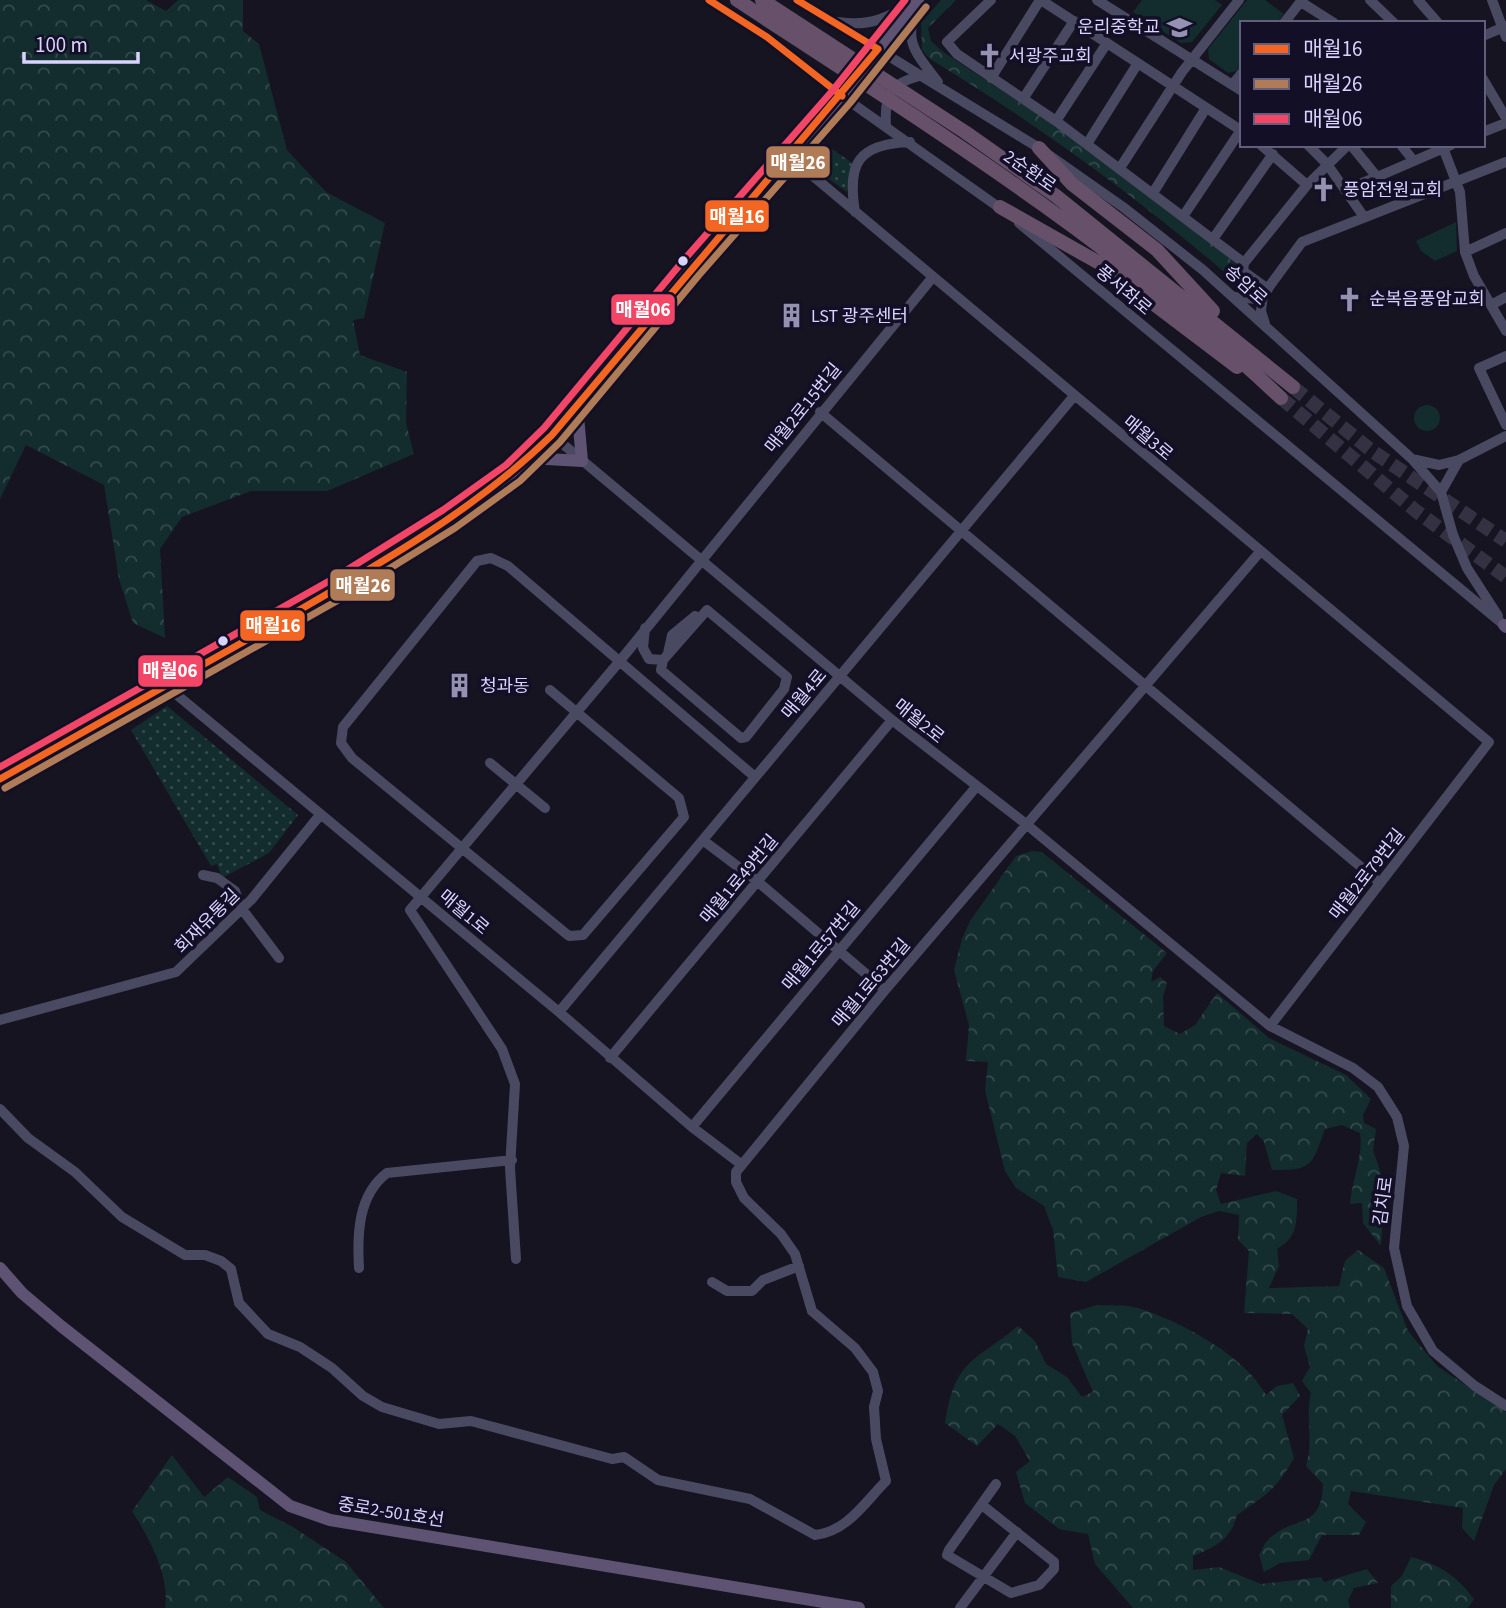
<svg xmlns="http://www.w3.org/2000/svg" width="1506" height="1608" font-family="'Source Sans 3','Noto Sans KR',sans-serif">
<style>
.grass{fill:url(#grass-dots)}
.forest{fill:url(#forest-crowns)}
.green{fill:#132c2d}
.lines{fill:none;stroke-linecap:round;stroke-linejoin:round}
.highway-tunnel{stroke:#333142;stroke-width:14;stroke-dasharray:14 7;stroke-linecap:butt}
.minor{stroke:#4a4962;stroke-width:10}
.major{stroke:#5e5373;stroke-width:12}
.highway{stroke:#67516a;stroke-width:14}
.bus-1-casing{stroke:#130f26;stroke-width:12}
.bus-2-casing{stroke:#130f26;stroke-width:12}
.bus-3-casing{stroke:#130f26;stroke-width:12}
.bus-1{stroke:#f26522;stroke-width:7}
.bus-2{stroke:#b07c57;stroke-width:7}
.bus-3{stroke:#f34667;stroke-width:7}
.bus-dot{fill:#d9d4ff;stroke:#130f26;stroke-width:2.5}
.labels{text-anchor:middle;stroke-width:7;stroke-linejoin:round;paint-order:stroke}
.poi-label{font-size:18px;fill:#d9d4ff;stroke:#130f26;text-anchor:start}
.street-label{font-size:18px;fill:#d9d4ff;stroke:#130f26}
.line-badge{stroke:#130f26;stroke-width:2.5}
.badge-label{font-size:19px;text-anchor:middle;font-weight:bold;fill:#fff}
</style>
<defs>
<pattern id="grass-dots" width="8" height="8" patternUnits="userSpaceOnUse" patternTransform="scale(1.75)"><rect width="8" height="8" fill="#132c2d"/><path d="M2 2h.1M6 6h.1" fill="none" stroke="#354a4c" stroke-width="1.8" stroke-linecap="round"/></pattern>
<pattern id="forest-crowns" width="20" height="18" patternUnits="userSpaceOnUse" patternTransform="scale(1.75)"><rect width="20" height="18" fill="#132c2d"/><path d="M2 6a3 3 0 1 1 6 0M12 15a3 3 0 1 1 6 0" fill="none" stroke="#354a4c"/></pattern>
</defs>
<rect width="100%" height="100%" fill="#161421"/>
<path class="grass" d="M822 142 858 167 848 182 847 192 826 177 813 161 814 151Z
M167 706 298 815 269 853 222 878 217 864 211 866 131 730Z"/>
<path class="forest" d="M0 0H146L166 11 178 0H243V31L259 44 287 150 326 192 385 223 364 318 353 320 360 355 407 372 406 423 414 454 327 491H251L182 517 160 549 165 638 133 623 119 579 104 485 26 445 0 499Z
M941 0H956L928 28 931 41 942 51C1047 121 1169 198 1259 286L1255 291 1245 290C1147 204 1042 127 930 59L922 50 921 23Z
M1032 851 1042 852 1167 953 1153 971 1151 982 1160 977 1167 983 1163 997 1164 1026 1180 1034 1195 1025 1217 993 1269 1038 1346 1075 1371 1099 1363 1115 1364 1123 1376 1129 1373 1150 1385 1186 1381 1246 1363 1223 1362 1203 1350 1204C1352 1181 1364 1152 1360 1133L1342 1125 1325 1129C1311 1167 1313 1170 1272 1170L1264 1142 1257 1134 1247 1143 1245 1176 1221 1173 1216 1190 1221 1204 1276 1191 1297 1199C1297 1222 1298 1237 1277 1249L1279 1266 1269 1288 1339 1286 1345 1261 1358 1250 1384 1268 1408 1331 1437 1366 1506 1412V1469L1494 1485 1474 1541 1462 1528 1463 1508 1351 1491 1348 1504 1366 1522 1359 1535H1322L1309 1560 1280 1563 1264 1572 1259 1555C1262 1551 1264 1543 1268 1540 1291 1515 1322 1532 1323 1484L1306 1466C1314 1441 1305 1418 1311 1393L1302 1381 1310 1367 1304 1346 1308 1329 1292 1314 1244 1313 1249 1251 1238 1240 1239 1215 1219 1211 1201 1217 1086 1282 1058 1277 1053 1230 1044 1206 1016 1188 1005 1171 985 1090 988 1062 966 1061 969 1025 954 970 962 939 970 921 1016 856Z
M1097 1305C1111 1306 1128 1304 1141 1309 1183 1323 1245 1356 1266 1395L1277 1386 1293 1383 1300 1396 1282 1415 1294 1458C1275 1491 1267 1494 1237 1515 1230 1541 1216 1546 1193 1556V1570L1219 1567 1261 1584 1321 1577 1324 1582 1367 1569 1378 1583 1354 1588 1348 1600 1350 1608H1133L1095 1564 1088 1534 1059 1529 1025 1503 1016 1472 1030 1461 1015 1436 998 1424 977 1446 945 1423C955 1359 973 1363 1018 1326L1035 1341 1046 1364 1067 1377 1082 1397 1093 1392 1072 1343 1070 1313Z
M172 1455 204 1497 228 1477 257 1497 260 1510 293 1527 346 1562 384 1608H165C170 1575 149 1538 132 1511Z
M1411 1557C1440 1565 1456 1575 1474 1599L1468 1608H1391V1586L1402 1576Z"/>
<path class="green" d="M1142 0H1215L1222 5 1192 42 1181 43 1133 12Z
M1247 0H1265L1284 14 1277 23H1242V65L1237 71 1228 73 1209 59 1208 49Z
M1456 222 1457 251 1435 261 1421 251 1416 241Z
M1414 418a13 13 0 1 1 26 0a13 13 0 1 1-26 0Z"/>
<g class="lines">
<path class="highway-tunnel" d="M1293 387 1372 451 1506 541
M1281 398 1416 511 1506 577"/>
<path class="minor" d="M709 0 767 37 842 96 1004 211
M797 0 1039 148 1123 207 1203 270 1412 459 1441 492 1453 535 1467 568 1498 616
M991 0 947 42 957 54 1056 121 1244 263
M1041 0 1242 131
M1097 0 1242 91
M1370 0 1394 23
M1418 0 1438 23
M1492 0 1506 37
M1301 2 1334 23
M918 5C902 42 916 53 938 82
M838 22C870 27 889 18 915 0
M1284 23 1302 0
M1483 36 1506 26
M991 78 1040 0
M1483 79 1506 118
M1232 85 1242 73
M1023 99 1074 21
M1056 121 1107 43
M886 125C884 93 891 83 923 75
M1483 132 1506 123
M1087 144 1138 63
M1261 145 1307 185
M1308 145 1327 164 1364 217
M1351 145 1377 177 1451 145
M1401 145 1413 160
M1442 145 1460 192 1465 252 1474 276 1506 331
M789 156 1489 742 1270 1026
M1120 168 1182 72 1239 0
M1345 190 1377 177
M1153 193 1206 108
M855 212C847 163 858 144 910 142
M1184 215 1241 130
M1019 223 1504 625
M1213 239 1273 154
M1465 252 1506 233
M1244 263 1307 185 1348 145
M1244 263 1243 271 1268 289
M1235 297 1257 299 1263 295
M1491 305 1506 297
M1265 324 1261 311 1263 295 1302 242 1506 162
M1506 356 1479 368 1506 425
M820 412 1380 883
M552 435 892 720 1026 824 1270 1026 1353 1068 1378 1087 1397 1117 1404 1146 1394 1248 1407 1306 1433 1351 1475 1386 1506 1406
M1412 459 1439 465 1459 460
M1441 492 1459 460 1506 436
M707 610 787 677 784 689 746 737 741 738 661 670 663 660Z
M645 628 643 648 649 659 663 660
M668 653 672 635 695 616
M165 685 559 1012 692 1127 742 1165
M550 690 679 798 684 817 583 935 569 936 352 758 341 743 343 727 477 561 491 558 508 566 755 777
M490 763 545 808
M704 841 757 881 885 990
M203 875 217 878 235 891 242 909 279 958
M559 1012 1074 396
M0 1020 176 972 251 900 320 815
M610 1058 892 720
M0 1109 28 1138 75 1172 122 1217 185 1255H205L221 1261 231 1269 239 1303 268 1334 300 1347 332 1368 363 1396 382 1407 439 1424 471 1421 612 1459 624 1457 658 1480 750 1499 815 1535C847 1532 865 1502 886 1481L876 1439 874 1407 878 1391 873 1372 855 1348 812 1311 795 1254 781 1234 744 1198 736 1182V1172L885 990 1259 553
M692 1127 976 787
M516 1259 510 1168 515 1084 502 1049 410 910 619 662 932 278
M359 1268C357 1234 358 1195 387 1173L512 1160
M712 1282 727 1291H752L763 1280 799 1266
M982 1505 1054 1562V1569L1039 1585 1011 1593 947 1555 949 1550 996 1484
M960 1608 1017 1532"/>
<path class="major" d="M529 458 582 461 577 405
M1504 625 1506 627
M0 779 336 589 449 519 513 473 552 435 691 268 842 96 918 0
M0 1268 22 1293 61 1326 290 1506 330 1520 859 1608"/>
<path class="highway" d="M737 0C925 123 1117 243 1281 398
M762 0 965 132 1056 196 1293 387
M1039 148 1072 184 1157 250 1213 311
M1000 207 1101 264 1237 367"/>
<defs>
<path id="bus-1" d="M709 0 767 37 842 96
M0 779C89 729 178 678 268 628 367 571 470 515 552 435L878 49 797 0"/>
<path id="bus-2" d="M5 788 342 598 455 528 520 481 560 442 699 275 850 103 926 7"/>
<path id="bus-3" d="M0 767 331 580 443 510 506 465 544 428 683 261 834 89 905 0"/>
</defs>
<use href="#bus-1" class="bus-1-casing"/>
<use href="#bus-2" class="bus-2-casing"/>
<use href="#bus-3" class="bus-3-casing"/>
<use href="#bus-1" class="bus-1"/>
<use href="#bus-2" class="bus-2"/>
<use href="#bus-3" class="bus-3"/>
</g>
<defs>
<symbol id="school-bare" viewBox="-9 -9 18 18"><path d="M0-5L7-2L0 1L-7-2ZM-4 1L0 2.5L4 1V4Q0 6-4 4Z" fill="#9591b1" stroke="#130f26" stroke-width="2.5" paint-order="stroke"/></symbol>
<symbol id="church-bare" viewBox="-9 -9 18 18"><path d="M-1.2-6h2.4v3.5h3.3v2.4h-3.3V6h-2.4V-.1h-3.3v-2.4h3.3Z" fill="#9591b1" stroke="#130f26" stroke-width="2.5" paint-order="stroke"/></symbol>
<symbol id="building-bare" viewBox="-9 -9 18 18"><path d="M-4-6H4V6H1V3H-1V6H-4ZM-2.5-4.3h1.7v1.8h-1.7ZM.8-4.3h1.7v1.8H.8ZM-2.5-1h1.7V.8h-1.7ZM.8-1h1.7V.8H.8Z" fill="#9591b1" stroke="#130f26" stroke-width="2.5" paint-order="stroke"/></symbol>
</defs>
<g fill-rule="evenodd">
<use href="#school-bare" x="1162" y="10" width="35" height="35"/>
<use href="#church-bare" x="972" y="38" width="35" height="35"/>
<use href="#church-bare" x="1306" y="172" width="35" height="35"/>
<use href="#church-bare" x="1332" y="282" width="35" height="35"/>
<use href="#building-bare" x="774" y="298" width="35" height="35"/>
<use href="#building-bare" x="442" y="668" width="35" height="35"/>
</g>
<g class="bus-dot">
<circle cx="683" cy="261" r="6"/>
<circle cx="223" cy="641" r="6"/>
</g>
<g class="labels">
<g class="poi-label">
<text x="1160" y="33" text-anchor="end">운리중학교</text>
<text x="1009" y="62">서광주교회</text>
<text x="1343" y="196">풍암전원교회</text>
<text x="1369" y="305">순복음풍암교회</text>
<text x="811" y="322">LST 광주센터</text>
<text x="480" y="692">청과동</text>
</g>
<g class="street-label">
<text transform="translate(1030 171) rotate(35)" y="6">2순환로</text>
<text transform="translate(1246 285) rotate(42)" y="6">송암로</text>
<text transform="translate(1124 290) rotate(40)" y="6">풍서좌로</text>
<text transform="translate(803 408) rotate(-51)" y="6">매월2로15번길</text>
<text transform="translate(1148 438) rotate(40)" y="6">매월3로</text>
<text transform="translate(804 694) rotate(-50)" y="6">매월4로</text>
<text transform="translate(919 721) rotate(39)" y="6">매월2로</text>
<text transform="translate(1367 874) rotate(-52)" y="6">매월2로79번길</text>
<text transform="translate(739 879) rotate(-50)" y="6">매월1로49번길</text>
<text transform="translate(464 912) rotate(40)" y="6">매월1로</text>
<text transform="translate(207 921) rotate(-45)" y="6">회재유통길</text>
<text transform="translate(821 946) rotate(-50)" y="6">매월1로57번길</text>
<text transform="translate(871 983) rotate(-50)" y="6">매월1로63번길</text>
<text transform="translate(1383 1201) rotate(-82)" y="6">김치로</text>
<text transform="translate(391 1512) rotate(9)" y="6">중로2-501호선</text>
</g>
</g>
<g class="line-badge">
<rect x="765" y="145" width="66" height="34" rx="7" fill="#b07c57"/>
<rect x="704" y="199" width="66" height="34" rx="7" fill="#f26522"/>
<rect x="610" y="293" width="66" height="33" rx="7" fill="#f34667"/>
<rect x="329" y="568" width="67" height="34" rx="7" fill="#b07c57"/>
<rect x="239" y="609" width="67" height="33" rx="7" fill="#f26522"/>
<rect x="137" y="654" width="67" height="34" rx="7" fill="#f34667"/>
</g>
<g class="badge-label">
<text x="798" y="169">매월26</text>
<text x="737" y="223">매월16</text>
<text x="643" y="316">매월06</text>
<text x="363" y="592">매월26</text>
<text x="273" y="632">매월16</text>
<text x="170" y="677">매월06</text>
</g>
<rect x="1240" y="21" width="245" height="126" fill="#130f26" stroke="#625e7d" stroke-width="2"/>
<rect x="1254" y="44" width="35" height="10" fill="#f26522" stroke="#625e7d" stroke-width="2"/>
<text x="1303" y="56" font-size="21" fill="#d9d4ff">매월16</text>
<rect x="1254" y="79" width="35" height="10" fill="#b07c57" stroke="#625e7d" stroke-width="2"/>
<text x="1303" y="91" font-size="21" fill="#d9d4ff">매월26</text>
<rect x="1254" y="114" width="35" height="10" fill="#f34667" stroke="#625e7d" stroke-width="2"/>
<text x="1303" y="126" font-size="21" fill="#d9d4ff">매월06</text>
<path d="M24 52v10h114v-10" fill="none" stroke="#d9d4ff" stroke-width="3.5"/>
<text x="35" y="52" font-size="21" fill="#d9d4ff" stroke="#130f26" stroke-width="5" paint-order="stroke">100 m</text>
</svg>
